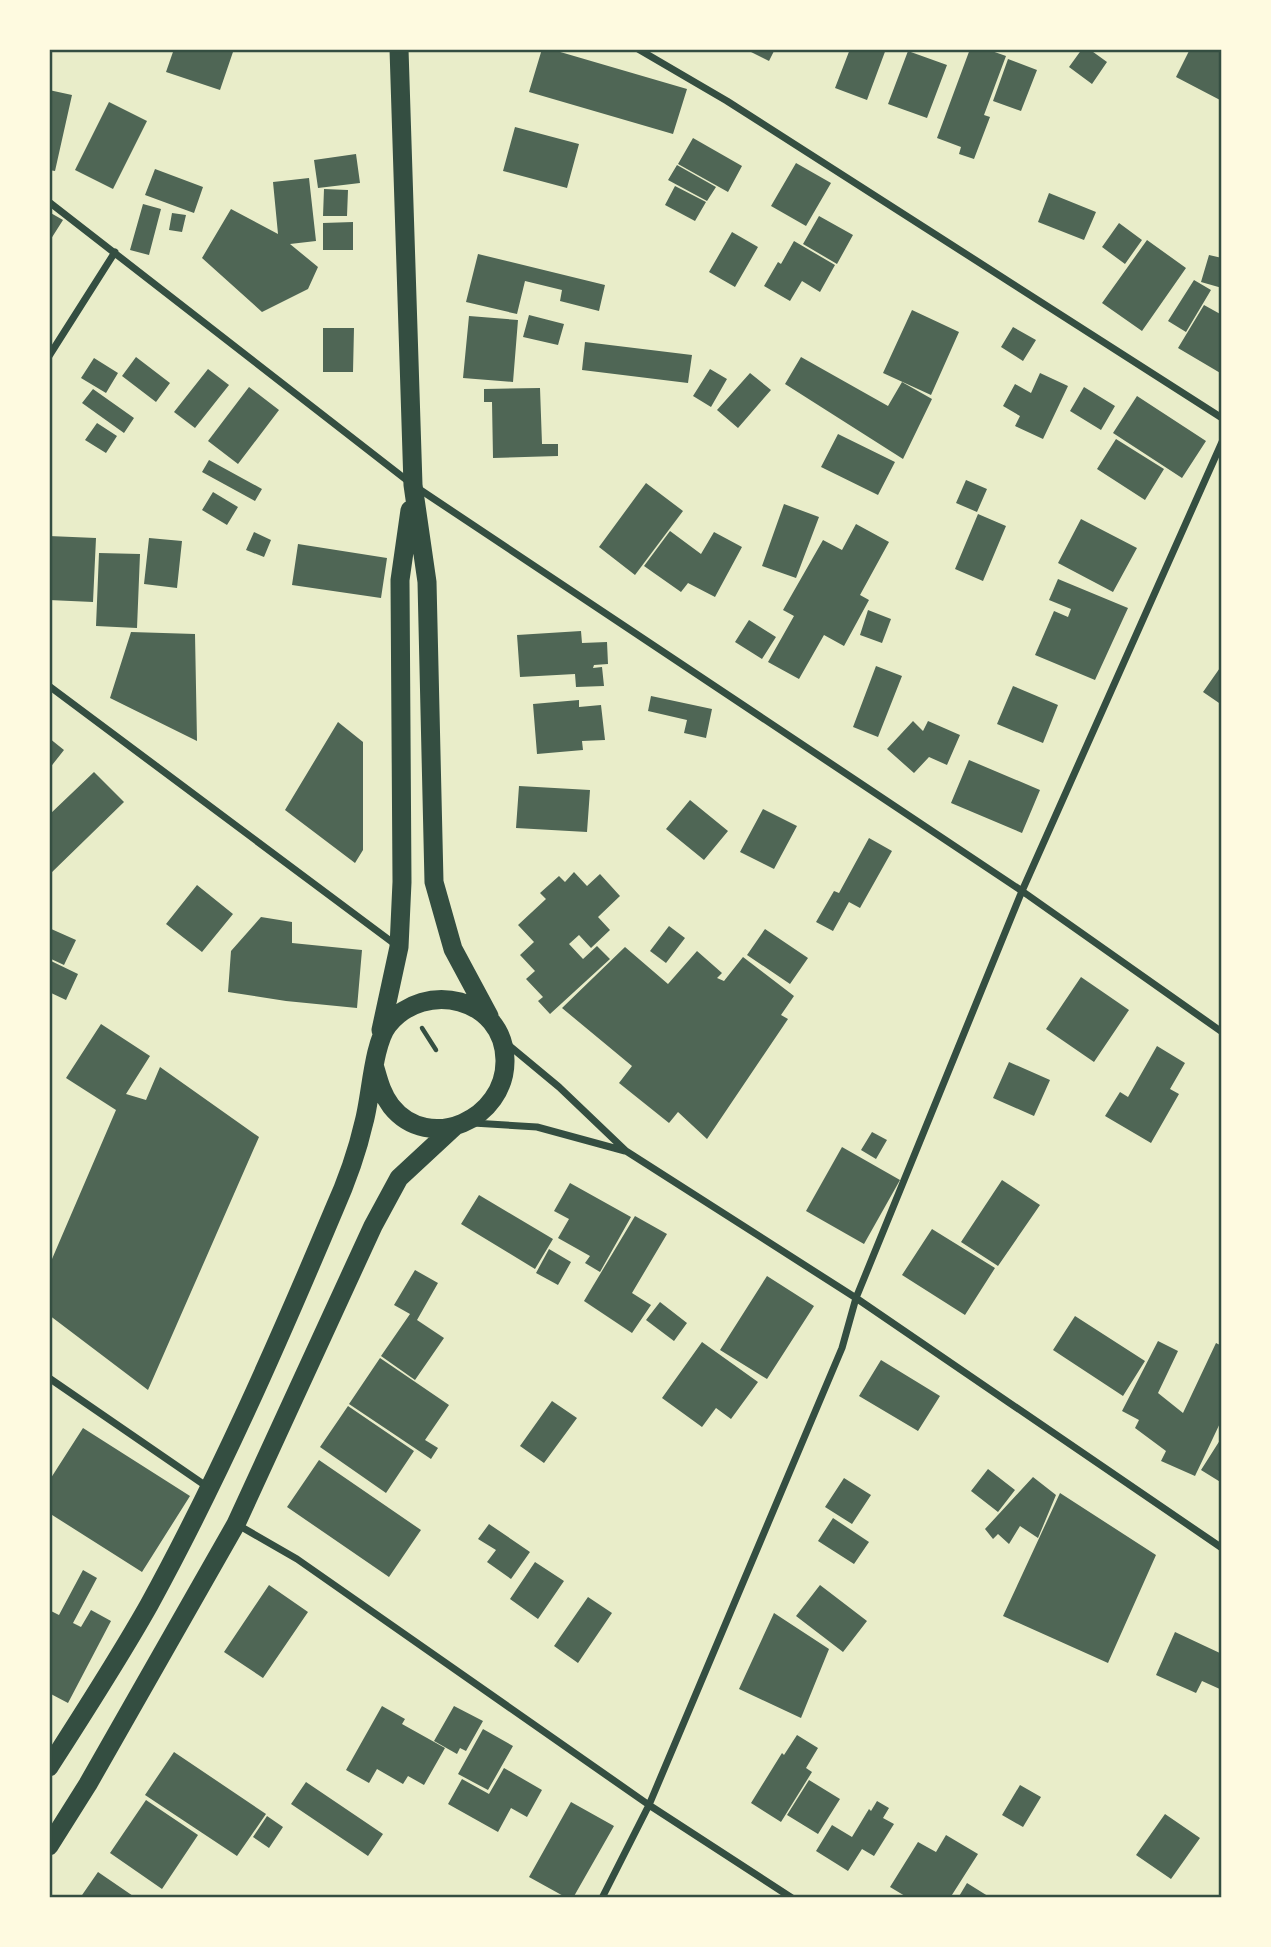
<svg xmlns="http://www.w3.org/2000/svg" width="1271" height="1947" font-family="Montserrat,sans-serif">
<style>
.building{fill:#4f6655}
.lines{fill:none;stroke-linecap:round;stroke-linejoin:round}
.path{stroke:#344e41;stroke-width:4.5}
.minor{stroke:#344e41;stroke-width:7}
.trunk{stroke:#344e41;stroke-width:19}
.neatline{fill:none;stroke:#344e41;stroke-width:2.5}
</style>
<rect width="100%" height="100%" fill="#e9edc9"/>
<path class="building" d="M174 49H234L220 90 166 72Z
M542 49H550L687 89 673 134 529 92Z
M745 49H775L769 61Z
M850 49H886L867 100 835 88Z
M970 49H986L1006 56 984 115 990 117 974 159 959 154 961 147 937 138Z
M1082 49H1089L1107 62 1092 84 1069 67Z
M1190 49H1222V95L1220 100 1176 77Z
M908 51 947 65 927 118 888 104Z
M1008 59 1037 70 1021 111 993 101Z
M49 90 72 95 55 171 49 170Z
M109 102 147 121 113 189 75 170Z
M515 127 579 144 567 188 503 171Z
M693 138 742 166 728 192 678 164Z
M356 154 360 183 318 188 314 160Z
M796 163 831 183 806 226 771 206Z
M677 165 716 187 707 201 668 180Z
M155 169 203 187 194 213 145 195Z
M309 178 316 241 290 244 318 267 308 289 262 312 202 258 231 209 278 234 273 182Z
M675 186 706 202 695 221 665 205Z
M324 189 348 190 347 216H323Z
M1049 193 1096 212 1084 240 1038 222Z
M143 204 161 209 149 255 130 250Z
M49 212 63 220 49 242Z
M172 213 186 215 182 232 169 230Z
M819 216 853 235 837 264 803 244Z
M353 222V250H323V223Z
M1119 223 1142 240 1125 264 1102 247Z
M732 232 758 247 735 287 709 272Z
M1147 240 1186 268 1142 331 1102 303Z
M794 241 835 265 820 292 802 281 790 301 764 286 778 262 781 264Z
M478 254 605 285 599 311 560 301 562 290 525 281 517 314 466 302Z
M1209 255 1222 258V288L1201 282Z
M1194 280 1211 290 1186 332 1168 321Z
M1204 305 1222 315V374L1178 348Z
M912 310 959 332 931 395 883 373Z
M529 315 564 324 558 345 523 337Z
M469 316 518 320 513 382 463 378Z
M1013 327 1036 340 1023 361 1001 347Z
M323 328H354L353 372H323Z
M585 342 692 355 688 383 582 370Z
M136 357 170 383 156 402 122 376Z
M801 357 888 406 902 382 932 399 903 459 785 384Z
M94 358 118 373 106 393 81 378Z
M208 369 229 385 195 428 174 412Z
M710 369 727 379 711 407 693 396Z
M750 373 771 390 738 428 717 410Z
M1040 373 1068 386 1043 439 1015 426 1020 416 1003 406 1015 384 1031 393Z
M249 387 279 410 238 464 208 441Z
M1084 387 1115 406 1101 430 1070 411Z
M540 388 542 444H558V456L493 458 492 402H484V389Z
M93 389 134 418 124 433 82 403Z
M1137 396 1206 441 1182 478 1113 433Z
M97 423 117 436 106 453 85 440Z
M838 434 895 462 878 495 821 467Z
M1116 439 1164 469 1145 500 1097 469Z
M209 460 262 489 255 501 202 472Z
M966 480 987 489 977 512 956 503Z
M646 483 683 511 635 575 599 547Z
M213 492 238 507 227 525 202 510Z
M784 504 819 517 796 578 762 566Z
M978 514 1006 526 983 581 955 569Z
M1081 519 1137 548 1113 592 1058 563Z
M856 524 889 542 860 595 869 600 844 646 824 635 799 679 768 662 794 616 783 610 823 540 842 550Z
M670 531 701 554 714 532 742 547 715 597 688 583 681 592 644 566Z
M254 532 271 540 264 557 246 550Z
M49 536 96 538 93 602 49 600Z
M149 538 182 541 177 588 144 584Z
M298 544 387 558 381 598 292 585Z
M99 553 140 554 137 628 96 626Z
M1058 579 1128 608 1095 680 1035 655 1054 611 1068 617 1071 609 1049 600Z
M868 610 891 619 882 643 860 635Z
M749 620 776 637 762 659 735 642Z
M581 631 582 643 607 642 608 664 594 665 593 668 602 667 604 686 576 687 575 674 520 677 517 635Z
M131 632 195 634 197 741 110 698Z
M1222 665V705L1203 692Z
M876 666 902 676 878 737 853 727Z
M1013 686 1058 705 1043 743 997 724Z
M651 696 712 709 706 738 684 733 687 720 648 711Z
M579 700V707L601 705 605 740 582 741 583 750 537 754 533 704Z
M913 721 923 731 928 721 960 735 947 765 929 757 914 773 887 749Z
M338 722 363 742V850L355 863 285 810Z
M49 738 64 750 49 769Z
M969 760 1040 790 1022 833 951 803Z
M94 772 124 802 49 875V815Z
M519 786 590 790 587 832 516 828Z
M690 800 728 831 704 860 666 829Z
M763 809 797 826 774 869 740 852Z
M869 838 892 851 860 908 849 902 833 931 816 922 834 891 839 893Z
M574 872 587 886 600 874 620 896 598 917 610 930 591 948 579 935 569 944 583 959 597 946 610 959 550 1014 538 1001 543 997 526 979 535 971 520 955 534 942 518 925 546 899 540 893 559 876 565 882Z
M197 885 233 914 202 952 166 924Z
M261 917 292 922V943L362 950 357 1008 286 1001 228 992 231 951Z
M669 926 685 938 666 963 650 951Z
M49 928 76 940 64 965 49 958Z
M765 929 808 958 790 984 747 955Z
M625 947 668 984 697 951 722 973 717 978 724 981 743 957 794 996 781 1015 788 1019 707 1139 678 1112 669 1123 619 1083 632 1066 562 1008Z
M49 960 78 974 66 1000 49 992Z
M1081 977 1129 1010 1094 1062 1046 1029Z
M101 1024 150 1056 126 1094 146 1100 160 1067 259 1137 148 1390 49 1315V1266L116 1110 66 1078Z
M1157 1046 1185 1063 1170 1089 1179 1094 1151 1143 1105 1116 1120 1092 1128 1097Z
M1009 1062 1050 1080 1034 1116 993 1098Z
M872 1132 887 1140 876 1159 861 1150Z
M842 1147 900 1180 864 1244 806 1211Z
M1002 1180 1040 1205 998 1266 961 1242Z
M570 1183 631 1217 600 1272 585 1263 590 1256 558 1238 569 1219 554 1211Z
M479 1195 553 1239 535 1269 461 1224Z
M635 1216 667 1234 632 1293 651 1305 632 1333 584 1301Z
M932 1229 995 1268 965 1315 902 1275Z
M549 1249 571 1262 558 1285 536 1273Z
M415 1270 438 1283 417 1320 444 1338 415 1380 381 1356 410 1314 394 1305Z
M767 1276 814 1306 767 1379 720 1350Z
M660 1302 687 1323 674 1341 646 1320Z
M1075 1316 1145 1361 1123 1396 1053 1350Z
M1158 1341 1178 1351 1158 1393 1183 1413 1216 1343 1222 1346V1419L1195 1476 1161 1461 1166 1451 1135 1428 1139 1420 1122 1411Z
M702 1342 758 1382 731 1419 716 1408 702 1427 662 1398Z
M380 1358 449 1405 425 1440 438 1448 431 1459 349 1404Z
M881 1360 940 1396 918 1431 859 1396Z
M552 1401 577 1418 544 1463 520 1446Z
M348 1406 414 1451 386 1493 320 1447Z
M83 1428 190 1496 142 1572 49 1513V1481Z
M1222 1437V1483L1201 1470Z
M319 1460 421 1530 389 1577 287 1507Z
M988 1469 1015 1490 998 1512 971 1491Z
M1033 1477 1056 1495 1038 1538 1020 1526 1009 1544 998 1534 993 1539 985 1529Z
M844 1478 871 1495 852 1524 825 1507Z
M1060 1493 1156 1555 1108 1663 1003 1616Z
M833 1518 869 1542 854 1564 818 1541Z
M489 1524 530 1552 511 1579 487 1562 496 1550 478 1539Z
M535 1562 564 1581 538 1619 510 1599Z
M83 1570 97 1578 73 1623 81 1627 91 1610 111 1621 68 1703 49 1693V1610L59 1615Z
M269 1585 308 1612 263 1678 224 1652Z
M820 1585 867 1621 843 1652 796 1616Z
M588 1597 612 1613 578 1663 554 1646Z
M774 1613 829 1649 801 1718 739 1689Z
M1175 1632 1222 1654V1690L1202 1681 1196 1693 1156 1675Z
M382 1706 405 1719 402 1724 445 1748 424 1785 408 1776 403 1784 377 1769 369 1783 346 1770Z
M454 1706 483 1721 466 1751 460 1748 457 1754 434 1741Z
M483 1729 513 1746 488 1790 458 1774Z
M797 1735 818 1748 806 1768 812 1772 781 1822 751 1803 782 1753 784 1755Z
M174 1752 266 1814 237 1856 145 1795Z
M504 1768 542 1790 527 1817 511 1808 498 1832 448 1804 462 1779 489 1794Z
M809 1780 840 1799 818 1834 787 1815Z
M306 1782 383 1834 368 1856 291 1804Z
M1020 1785 1041 1797 1023 1827 1002 1815Z
M146 1800 198 1835 162 1889 110 1853Z
M877 1801 889 1808 883 1818 894 1824 874 1856 862 1849 848 1871 816 1851 832 1825 852 1837 869 1809 871 1811Z
M571 1802 614 1826 573 1898H567L529 1877Z
M1165 1814 1200 1838 1171 1879 1136 1855Z
M267 1816 283 1827 269 1848 253 1837Z
M946 1835 978 1854 950 1898H904L905 1896 890 1887 918 1842 936 1852Z
M98 1872 136 1898H80Z
M967 1883 991 1898H958Z"/>
<g class="lines">
<path class="path" d="M422 1028 436 1050"/>
<path class="minor" d="M638 49 727 101 1222 418
M49 202 413 485 1022 891 1222 1032
M49 356 115 252
M49 686 396 945
M506 1043 559 1087 626 1151 856 1298 1222 1548
M473 1123 537 1127 625 1151
M49 1378 209 1488
M238 1525 297 1559 649 1805 792 1898
M602 1898 649 1805 842 1348 856 1298 1022 891 1222 442"/>
<path class="trunk" d="M399 49 413 485 427 582 434 882 453 949 489 1016
M381 1030 399 947 402 882 400 580 410 510
M49 1767C83 1714 118 1660 149 1605 218 1479 277 1345 333 1212 346 1183 357 1153 364 1122 371 1097 373 1044 388 1025 425 979 504 998 505 1060 506 1119 429 1154 391 1106 382 1094 379 1082 375 1068
M49 1846 88 1784 236 1524 373 1226 399 1178 454 1127"/>
</g>
<rect width="1271" height="1947" fill="none" stroke="#fefae0" stroke-width="102"/>
<rect x="51" y="51" width="1169" height="1845" class="neatline"/>
</svg>
